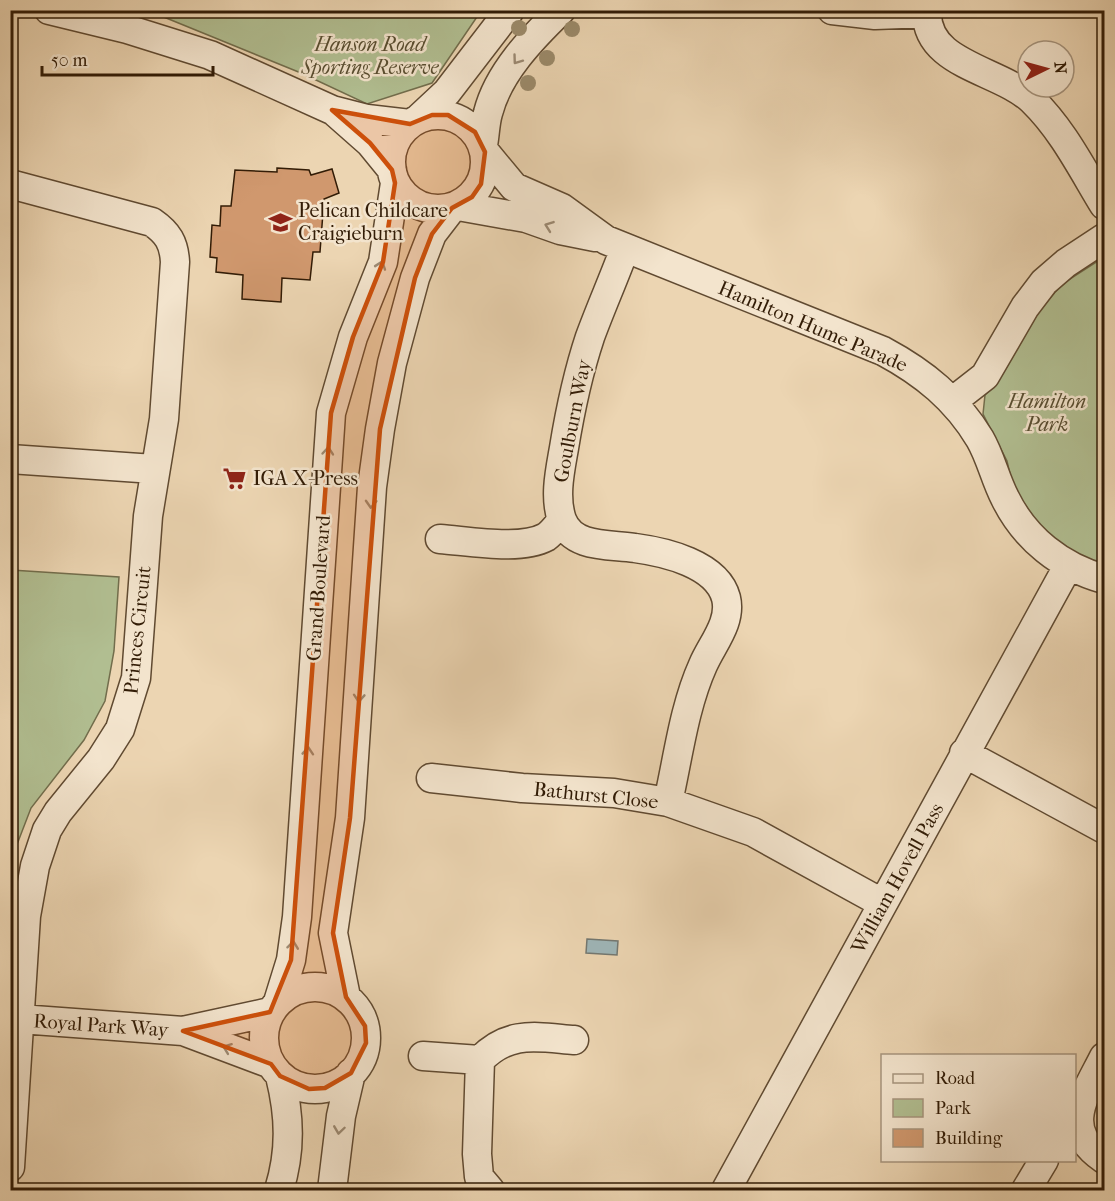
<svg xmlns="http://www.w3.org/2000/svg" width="1115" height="1201" font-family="'IM FELL French Canon',serif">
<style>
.green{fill:#b1be91;stroke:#726d4c;stroke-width:1.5}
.water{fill:#9eb6b8;stroke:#737871;stroke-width:1.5}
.building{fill:#d0986e;stroke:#321c06;stroke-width:1.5}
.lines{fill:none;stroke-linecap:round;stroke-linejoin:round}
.minor-casing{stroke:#604a31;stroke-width:31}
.minor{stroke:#f3e4cd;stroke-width:28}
.tree{fill:#9b8a6a}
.oneway{stroke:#9c8a73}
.marked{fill:#cd500b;fill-opacity:0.2;stroke:#cd500b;stroke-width:4.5;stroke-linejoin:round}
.labels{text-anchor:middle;stroke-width:5;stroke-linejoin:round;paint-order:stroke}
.park-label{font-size:20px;font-style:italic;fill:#584d30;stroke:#f3e4cd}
.poi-label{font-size:20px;fill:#321c06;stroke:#f3e4cd;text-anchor:start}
.street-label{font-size:20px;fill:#321c06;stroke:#f3e4cd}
</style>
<rect width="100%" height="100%" fill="#ecd5b2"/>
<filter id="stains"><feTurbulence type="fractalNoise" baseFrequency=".00333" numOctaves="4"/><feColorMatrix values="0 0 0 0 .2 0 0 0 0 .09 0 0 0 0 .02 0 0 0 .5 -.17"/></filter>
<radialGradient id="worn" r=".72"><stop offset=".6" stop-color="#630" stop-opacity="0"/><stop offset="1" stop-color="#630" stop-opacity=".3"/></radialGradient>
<path class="green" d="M149 11 481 10V11L432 83 367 104 301 73Z
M1104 257V565L1087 562 1059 544 1038 524 1013 487 1007 461 983 414 985 395 1002 375 1039 311 1062 284Z
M11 570 119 577 114 651 105 701 84 740 31 808 11 860Z"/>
<path class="water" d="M587 939 618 941 617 955 586 953Z"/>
<path class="building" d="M277 168 309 170 311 175 332 169 339 193 324 199 320 252H313L310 280 282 278 281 302 242 299 243 275 216 272 217 258 210 257 212 225 220 226 221 206H231L235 170 277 172Z"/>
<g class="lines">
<defs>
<path id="minor" d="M49 10 127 29 210 55 332 110 367 119 410 124
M832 10 875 15 927 13
M927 10C924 65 999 69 1032 100 1063 130 1082 169 1104 205
M336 113 370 143 392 170
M391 162a47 47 0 1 1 94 0a47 47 0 1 1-94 0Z
M417 120 447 92 510 10
M483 145C485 135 485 123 488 113 498 73 532 38 561 10
M485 152 514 187 562 208 606 240 883 351C924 373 956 399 980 439 991 458 995 479 1005 498 1025 539 1061 567 1104 579
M10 184 152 222C168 233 174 243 175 262L164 419 148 516 136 678 120 729 101 759 58 812 47 830 35 866 26 916 10 1167
M458 206 526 218 560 230 595 237
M625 248C614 278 601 307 590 337 578 373 570 411 564 448 560 471 554 497 562 520 573 549 611 544 635 548 665 552 717 564 726 598 732 622 712 644 703 665 684 707 678 758 668 802
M953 401 985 376 1025 307 1044 282 1066 263 1104 238
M10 459 154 469
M440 539C468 541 520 551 546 537 552 533 557 526 562 520
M964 753 1104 829
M431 778 522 788 614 793 668 802 753 832 882 903
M264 1038a51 51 0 1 1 102 0a51 51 0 1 1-102 0Z
M346 997 333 933 350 818 372 487 380 429 392 363 415 278 432 234 452 208
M278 1002 291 960 297 917 331 413 353 337 383 262 395 183
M20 1019 183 1031 270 1012
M183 1031 271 1064
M423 1056 480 1060C509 1030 536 1037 574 1040
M1104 1057C1085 1095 1059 1129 1104 1159
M480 1060 477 1154 479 1177 490 1190
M279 1190C291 1151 290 1116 280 1076
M332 1190 341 1116 351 1073
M726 1190 1068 566
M1026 1190 1044 1160"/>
</defs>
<use href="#minor" class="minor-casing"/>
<use href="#minor" class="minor"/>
</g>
<g class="tree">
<circle cx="519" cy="28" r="8"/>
<circle cx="572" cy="29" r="8"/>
<circle cx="547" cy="58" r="8"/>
<circle cx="528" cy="83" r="8"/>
</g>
<defs><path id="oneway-chevron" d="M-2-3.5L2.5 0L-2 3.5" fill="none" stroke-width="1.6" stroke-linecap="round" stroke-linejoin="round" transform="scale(1.5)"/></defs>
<g class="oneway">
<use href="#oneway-chevron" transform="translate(517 60) rotate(126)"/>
<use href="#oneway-chevron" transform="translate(549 226) rotate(-160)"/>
<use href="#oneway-chevron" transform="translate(381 265) rotate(-71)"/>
<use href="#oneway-chevron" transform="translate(328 451) rotate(-85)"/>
<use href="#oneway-chevron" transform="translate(371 504) rotate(93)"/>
<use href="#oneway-chevron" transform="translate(359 698) rotate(94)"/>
<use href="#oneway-chevron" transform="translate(308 751) rotate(-86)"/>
<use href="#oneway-chevron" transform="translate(293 945) rotate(-83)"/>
<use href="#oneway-chevron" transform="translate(227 1048) rotate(-159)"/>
<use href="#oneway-chevron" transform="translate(339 1130) rotate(98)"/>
</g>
<path class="marked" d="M332 110 410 124 432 115H448L475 132 485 152 481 184 472 197 452 208 432 234 415 278 380 429 350 818 333 933 346 997 365 1026 366 1043 351 1073 325 1088 309 1089 280 1076 271 1064 183 1031 270 1012 291 960 331 413 353 337 383 262 395 183 392 170 370 143Z"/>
<defs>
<symbol id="school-bare" viewBox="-9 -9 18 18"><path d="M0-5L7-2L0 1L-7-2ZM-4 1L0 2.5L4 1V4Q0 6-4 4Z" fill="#8f2418" stroke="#f3e4cd" stroke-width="2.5" paint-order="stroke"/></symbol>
<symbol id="supermarket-bare" viewBox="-9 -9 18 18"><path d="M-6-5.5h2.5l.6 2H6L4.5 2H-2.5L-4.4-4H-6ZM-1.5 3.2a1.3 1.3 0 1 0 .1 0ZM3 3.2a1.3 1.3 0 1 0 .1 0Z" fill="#8f2418" stroke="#f3e4cd" stroke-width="2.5" paint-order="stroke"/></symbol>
</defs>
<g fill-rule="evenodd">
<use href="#school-bare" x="264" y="206" width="33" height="33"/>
<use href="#supermarket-bare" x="218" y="462" width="33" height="33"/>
</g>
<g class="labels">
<g class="park-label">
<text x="370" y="51">Hanson Road<tspan x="370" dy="23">Sporting Reserve</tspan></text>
<text x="1047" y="408">Hamilton<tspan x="1047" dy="23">Park</tspan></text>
</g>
<g class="poi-label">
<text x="298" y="217">Pelican Childcare<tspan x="298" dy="23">Craigieburn</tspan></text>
<text x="253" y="485">IGA X-Press</text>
</g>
<g class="street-label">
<text transform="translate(813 326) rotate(23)" y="7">Hamilton Hume Parade</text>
<text transform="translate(572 421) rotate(-79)" y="7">Goulburn Way</text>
<text transform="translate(318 588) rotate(-86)" y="7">Grand Boulevard</text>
<text transform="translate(137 630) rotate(-84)" y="7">Princes Circuit</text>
<text transform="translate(596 795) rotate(6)" y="7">Bathurst Close</text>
<text transform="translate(897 878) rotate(-61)" y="7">William Hovell Pass</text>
<text transform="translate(101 1025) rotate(4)" y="7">Royal Park Way</text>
</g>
</g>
<rect width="1115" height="1201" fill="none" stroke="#ecd5b2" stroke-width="36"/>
<rect x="12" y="12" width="1091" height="1177" fill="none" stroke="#321c06" stroke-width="3"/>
<rect x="18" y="18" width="1079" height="1165" fill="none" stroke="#321c06" stroke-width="1.5"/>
<rect x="881" y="1054" width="195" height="108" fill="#f3e4cd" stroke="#a6947d" stroke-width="1.5"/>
<rect x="893" y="1074" width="30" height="9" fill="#f3e4cd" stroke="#a6947d" stroke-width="1.5"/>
<text x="935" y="1084" font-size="18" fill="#321c06">Road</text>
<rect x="893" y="1099" width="30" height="18" fill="#b1be91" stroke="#a6947d" stroke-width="1.5"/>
<text x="935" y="1114" font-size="18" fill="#321c06">Park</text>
<rect x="893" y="1129" width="30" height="18" fill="#d0986e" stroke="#a6947d" stroke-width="1.5"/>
<text x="935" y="1144" font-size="18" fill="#321c06">Building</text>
<g transform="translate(1046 69) rotate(85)"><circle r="28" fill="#f3e4cd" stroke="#a6947d" stroke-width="1.5"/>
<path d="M0-4.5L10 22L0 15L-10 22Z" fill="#8f2418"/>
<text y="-9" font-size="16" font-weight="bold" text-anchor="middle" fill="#321c06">N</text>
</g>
<path d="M42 66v9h171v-9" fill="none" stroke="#321c06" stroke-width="3"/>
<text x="51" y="66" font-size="18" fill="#321c06" stroke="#f3e4cd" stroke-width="4.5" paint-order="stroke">50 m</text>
<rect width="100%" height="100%" filter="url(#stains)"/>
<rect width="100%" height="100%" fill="url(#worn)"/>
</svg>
